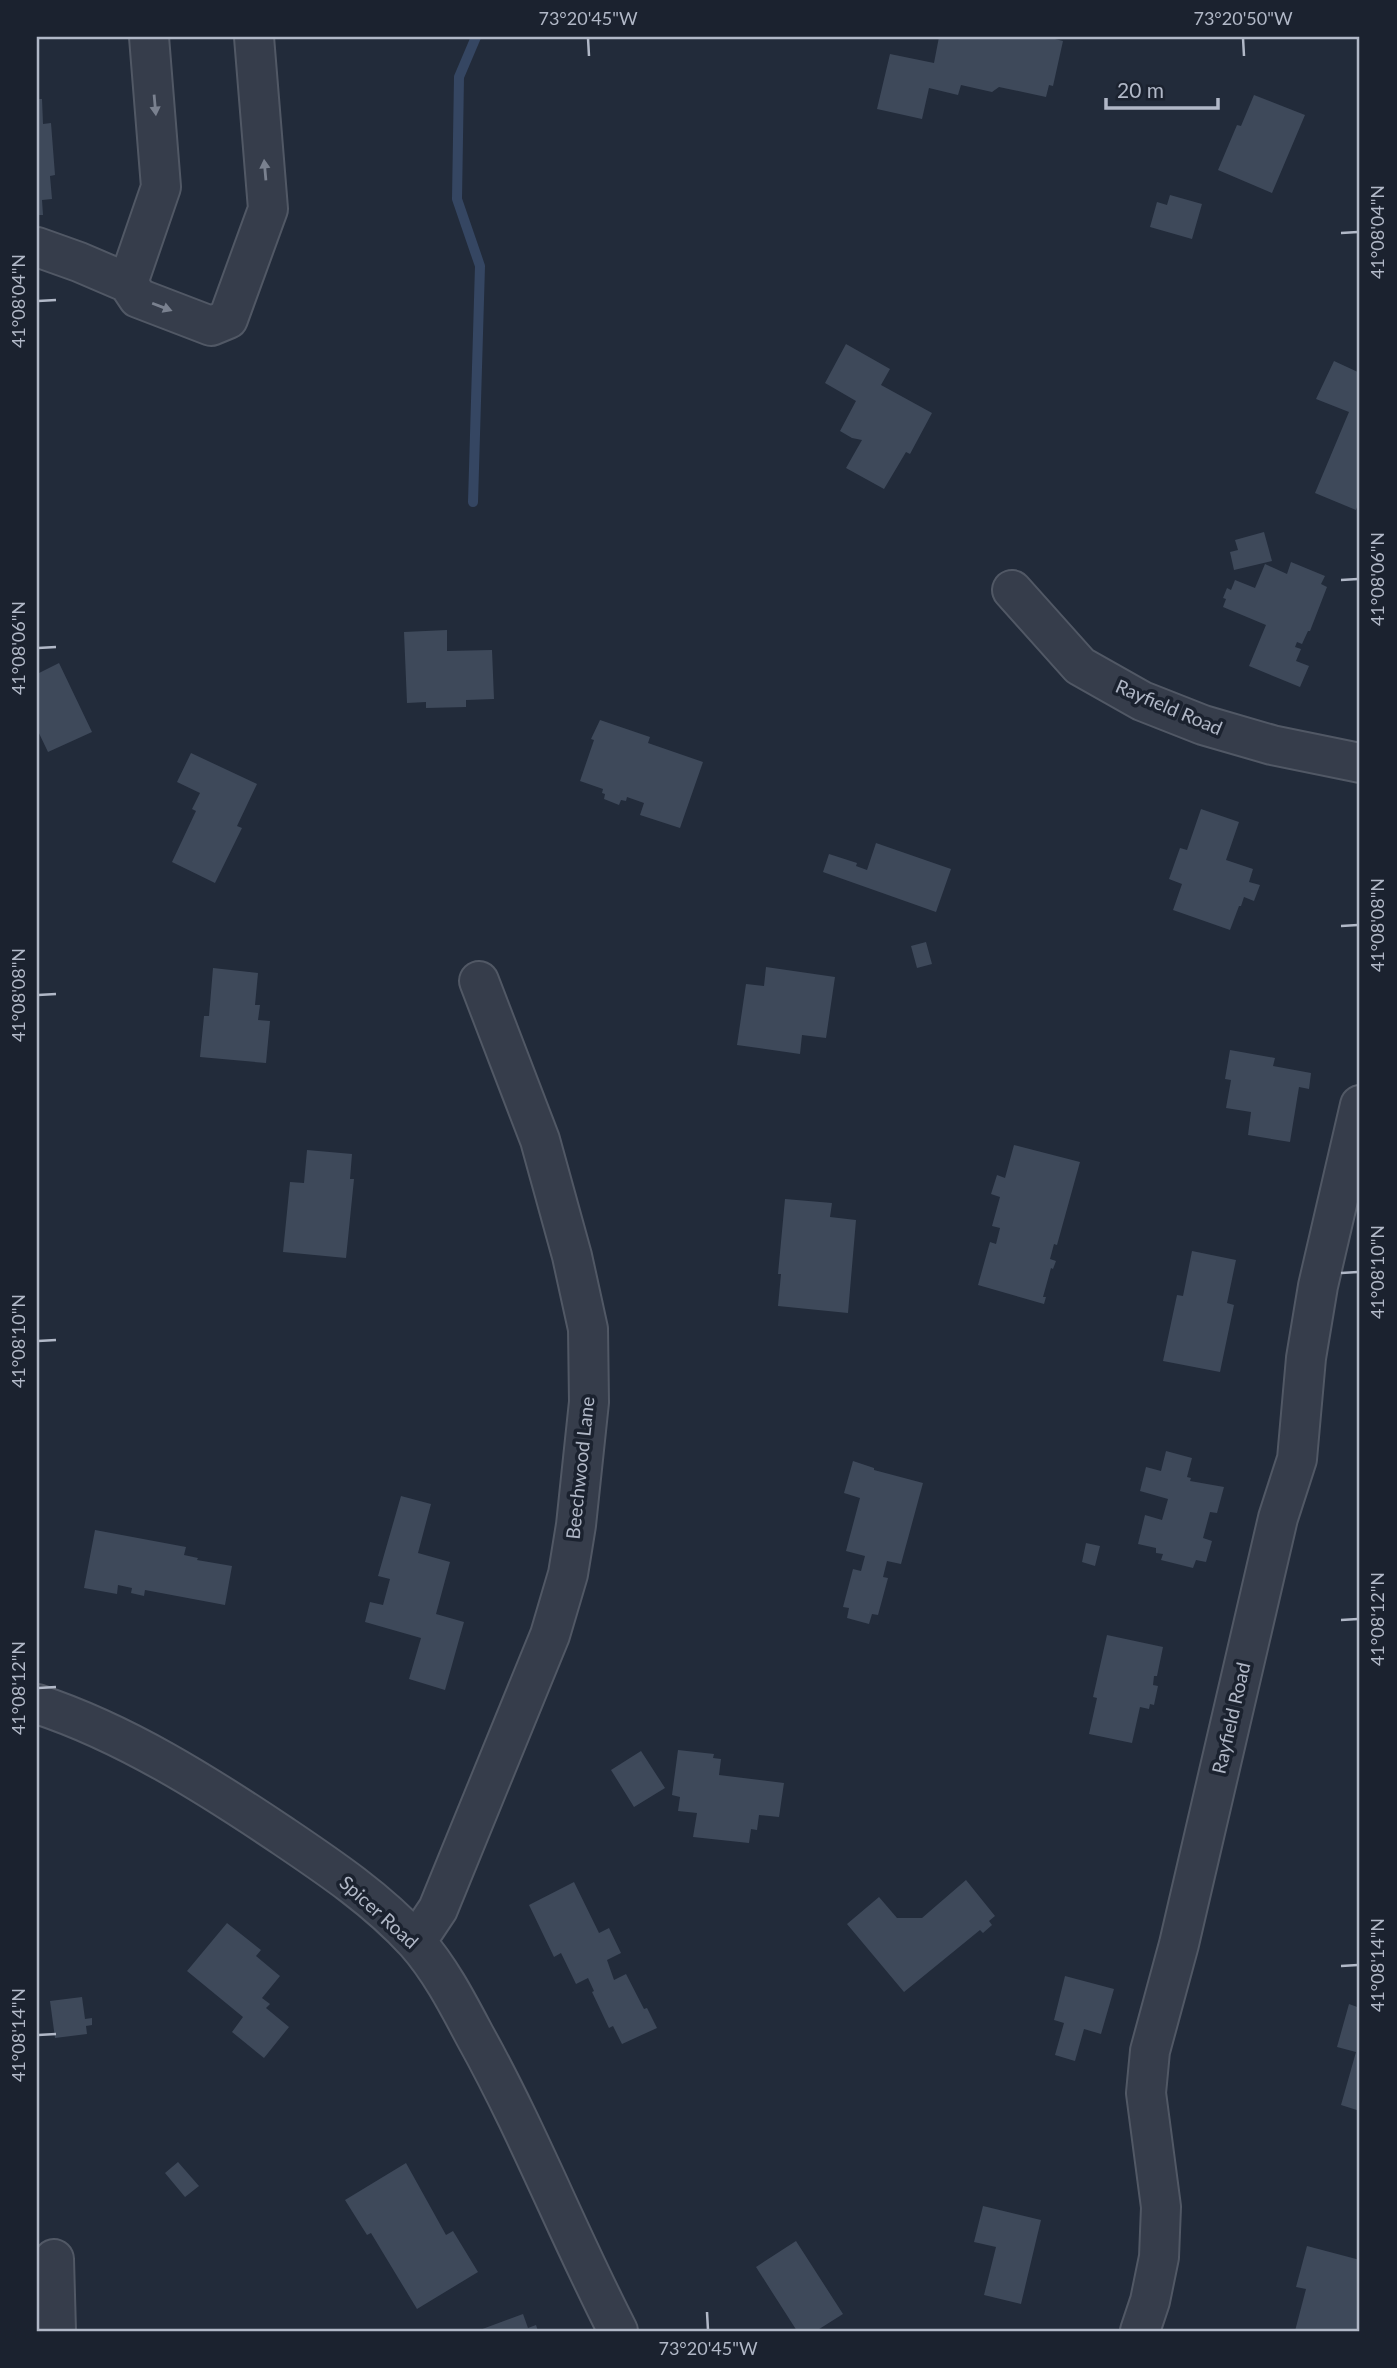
<svg xmlns="http://www.w3.org/2000/svg" width="1397" height="2368" font-family="Lato,sans-serif">
<style>
.lines{fill:none;stroke-linecap:round;stroke-linejoin:round}
.stream{stroke:#354662;stroke-width:10}
.building{fill:#3e495a}
.minor-casing{stroke:#515865;stroke-width:42}
.minor{stroke:#363d4b;stroke-width:38}
.oneway{fill:#7a818f}
.ticks{fill:none;stroke:#b1b8c7;stroke-width:2.5}
.labels{text-anchor:middle;stroke-width:7;stroke-linejoin:round;paint-order:stroke}
.street-label{font-size:19px;fill:#b1b8c7;stroke:#1b222f}
.neatline{fill:none;stroke:#b1b8c7;stroke-width:2.5}
.ticks-label{font-size:18px;text-anchor:middle;fill:#b1b8c7}
</style>
<rect width="100%" height="100%" fill="#222b3a"/>
<g class="lines">
<path class="stream" d="M473 502 480 266 457 199 459 77 476 37"/>
</g>
<path class="building" d="M939 37H1047L1063 41 1053 86 1049 85 1046 97 999 87 992 92 961 85 958 95 929 88 922 119 877 109 890 54 934 63Z
M1254 95 1305 115 1272 193 1218 170 1237 125 1241 126Z
M37 99H42L43 124 51 123 55 175 50 176 52 199 42 200 43 215H37Z
M1170 195 1202 204 1192 239 1150 227 1157 202 1167 205Z
M846 344 890 369 881 385 932 413 910 454 906 452 884 489 846 468 862 440 852 438 840 431 856 401 825 383Z
M1334 361 1360 373V499L1356 510 1315 493 1349 412 1316 399Z
M1264 532 1272 561 1234 570 1230 552 1238 550 1235 540Z
M1291 562 1325 576 1321 584 1327 587 1310 631H1308L1302 644 1297 642 1295 647 1301 649 1296 661 1309 666 1300 687 1249 666 1266 625 1223 607 1226 599 1223 598 1227 588 1231 590 1235 580 1255 588 1265 564 1287 574Z
M447 630V651L492 650 494 699 466 700V707L426 708V702L407 703 404 632Z
M59 663 92 732 48 752 37 729V674Z
M600 720 650 737 648 743 703 762 680 828 640 815 644 803 627 797 626 801 621 800 619 805 604 799 605 794 602 793 603 789 580 781 594 740 591 739Z
M191 753 257 784 237 826 242 828 215 883 172 862 196 811 192 809 200 793 177 782Z
M1201 809 1239 822 1226 860 1253 869 1249 882 1260 885 1254 901 1244 897 1241 906H1239L1230 930 1173 910 1182 884 1169 879 1180 848 1187 850Z
M876 843 951 869 936 912 823 872 829 854 857 863 856 866 867 870Z
M926 942 932 964 917 968 911 946Z
M766 967 835 977 826 1038 802 1035 800 1054 737 1045 746 984 764 986Z
M213 968 258 973 255 1005H260L258 1020 270 1021 266 1063 200 1057 204 1016H209Z
M1230 1050 1275 1058 1273 1066 1311 1073 1309 1089 1299 1087 1290 1142 1248 1135 1251 1112 1226 1108 1231 1080 1225 1079Z
M1014 1145 1080 1162 1057 1245 1054 1244 1050 1259 1056 1261 1053 1269 1051 1268 1043 1297H1046L1044 1304 978 1285 990 1242 996 1244 1000 1228 992 1226 1000 1197 991 1194 997 1175 1005 1178Z
M307 1150 352 1154 350 1179H354L346 1258 283 1252 290 1182 304 1183Z
M785 1199 832 1203 830 1217 856 1220 848 1313 778 1306 781 1274H778Z
M1192 1251 1236 1260 1227 1303 1234 1305 1220 1372 1163 1361 1177 1295 1183 1296Z
M1166 1451 1192 1458 1187 1477 1191 1478 1190 1481 1224 1487 1217 1513 1210 1512 1203 1538 1212 1541 1206 1562 1196 1560 1193 1568 1161 1560 1163 1554 1156 1553V1548L1138 1544 1145 1515 1162 1520 1168 1499 1140 1491 1146 1467 1161 1471Z
M853 1461 874 1468V1470L923 1483 901 1564 887 1561 883 1577 888 1578 878 1615 872 1614 869 1624 847 1618 849 1608 843 1607 853 1569 861 1571 865 1556 846 1551 860 1498 844 1493Z
M401 1496 431 1504 418 1553 450 1562 436 1614 464 1622 445 1690 409 1679 421 1638 365 1622 370 1602 383 1605 390 1579 378 1576Z
M95 1530 186 1547 184 1555 198 1558 197 1560 232 1566 225 1605 145 1590 144 1596 131 1593 132 1588 118 1585 117 1594 84 1588Z
M1086 1543 1100 1546 1095 1566 1082 1562Z
M1107 1635 1163 1647 1157 1676H1154L1153 1685 1158 1686 1154 1705 1150 1704 1149 1709 1140 1707 1132 1743 1089 1734 1097 1698 1093 1697Z
M678 1750 714 1754 713 1758 721 1759 719 1775 784 1783 779 1817 759 1815 757 1830 751 1829 749 1843 693 1837 697 1813 678 1811 680 1797 672 1795Z
M641 1751 665 1788 634 1807 611 1770Z
M966 1880 995 1916 989 1921 992 1925 983 1933 980 1930 904 1992 847 1924 879 1897 897 1918H922Z
M574 1882 599 1933 609 1928 621 1953 607 1960 614 1980 626 1974 644 2009 647 2008 657 2028 622 2044 613 2026 609 2028 592 1992 594 1991 588 1978 576 1984 561 1953 554 1957 529 1905Z
M227 1923 261 1950 256 1956 280 1976 262 1998 270 2004 266 2008 289 2027 264 2058 232 2032 243 2017 187 1971Z
M1065 1976 1114 1989 1101 2034 1084 2029 1075 2061 1055 2055 1064 2023 1054 2020Z
M82 1997 85 2019 92 2018V2025L86 2026 87 2034 55 2038 50 2001Z
M1349 2004 1360 2008V2111L1341 2105 1356 2052 1337 2047Z
M178 2162 199 2186 185 2197 165 2173Z
M406 2163 446 2235 453 2231 478 2272 417 2309 371 2233 367 2235 345 2200Z
M983 2206 1041 2220 1021 2304 984 2295 996 2247 974 2242Z
M796 2241 843 2314 816 2331H797L756 2267Z
M1307 2246 1360 2260V2331H1295L1306 2289 1296 2287Z
M523 2314 528 2328 536 2325 538 2331H477Z"/>
<g class="lines">
<defs>
<path id="minor" d="M149 37 161 187 128 283 138 298 211 326 228 319 268 209 254 37
M37 247 79 262 128 283
M1012 590 1080 666 1142 701 1203 725 1272 745 1360 763
M37 1704C125 1733 207 1785 283 1836 329 1867 378 1900 416 1942 440 1969 458 2004 475 2036 528 2131 568 2234 618 2331
M416 1942 438 1909 550 1635 568 1574 576 1525 589 1402 588 1329 572 1256 540 1140 479 981
M54 2259 56 2331
M1140 2331 1150 2301 1159 2257 1161 2207 1146 2093 1150 2051 1179 1944 1278 1518 1297 1459 1306 1358 1318 1286 1360 1105"/>
</defs>
<use href="#minor" class="minor-casing"/>
<use href="#minor" class="minor"/>
</g>
<defs><path id="oneway-solid" d="M-6-.8H1V-3.2L6.5 0L1 3.2V.8H-6Z" transform="scale(1.75)"/></defs>
<g class="oneway">
<use href="#oneway-solid" transform="translate(155 105) rotate(85)"/>
<use href="#oneway-solid" transform="translate(265 170) rotate(-95)"/>
<use href="#oneway-solid" transform="translate(162 307) rotate(21)"/>
</g>
<path class="ticks" d="M588 38 589 56M1243 38 1244 56M1341 233 1358 232M38 301 56 300M1341 580 1358 579M38 648 56 647M1341 926 1358 925M38 995 56 994M1341 1273 1358 1272M38 1341 56 1340M1341 1620 1358 1619M38 1688 56 1687M1341 1966 1358 1965M38 2035 56 2034M707 2312 708 2330"/>
<g class="labels">
<g class="street-label">
<text transform="translate(1169 707) rotate(23)" y="7">Rayfield Road</text>
<text transform="translate(580 1468) rotate(-84)" y="7">Beechwood Lane</text>
<text transform="translate(1231 1718) rotate(-77)" y="7">Rayfield Road</text>
<text transform="translate(379 1912) rotate(42)" y="7">Spicer Road</text>
</g>
</g>
<rect width="1397" height="2368" fill="none" stroke="#1b222f" stroke-width="77"/>
<path d="M1106 98v10h112v-10" fill="none" stroke="#b1b8c7" stroke-width="3.5"/>
<text x="1117" y="98" font-size="21" fill="#b1b8c7" stroke="#1b222f" stroke-width="5" paint-order="stroke">20 m</text>
<rect x="38" y="38" width="1320" height="2292" class="neatline"/>
<g class="ticks-label">
<text x="588" y="25">73°20'45"W</text>
<text x="1243" y="25">73°20'50"W</text>
<text transform="translate(1378 232) rotate(-90)" y="6">41°08'04"N</text>
<text transform="translate(19 301) rotate(-90)" y="6">41°08'04"N</text>
<text transform="translate(1378 579) rotate(-90)" y="6">41°08'06"N</text>
<text transform="translate(19 648) rotate(-90)" y="6">41°08'06"N</text>
<text transform="translate(1378 925) rotate(-90)" y="6">41°08'08"N</text>
<text transform="translate(19 995) rotate(-90)" y="6">41°08'08"N</text>
<text transform="translate(1378 1272) rotate(-90)" y="6">41°08'10"N</text>
<text transform="translate(19 1341) rotate(-90)" y="6">41°08'10"N</text>
<text transform="translate(1378 1619) rotate(-90)" y="6">41°08'12"N</text>
<text transform="translate(19 1688) rotate(-90)" y="6">41°08'12"N</text>
<text transform="translate(1378 1965) rotate(-90)" y="6">41°08'14"N</text>
<text transform="translate(19 2035) rotate(-90)" y="6">41°08'14"N</text>
<text x="708" y="2355">73°20'45"W</text>
</g>
</svg>
